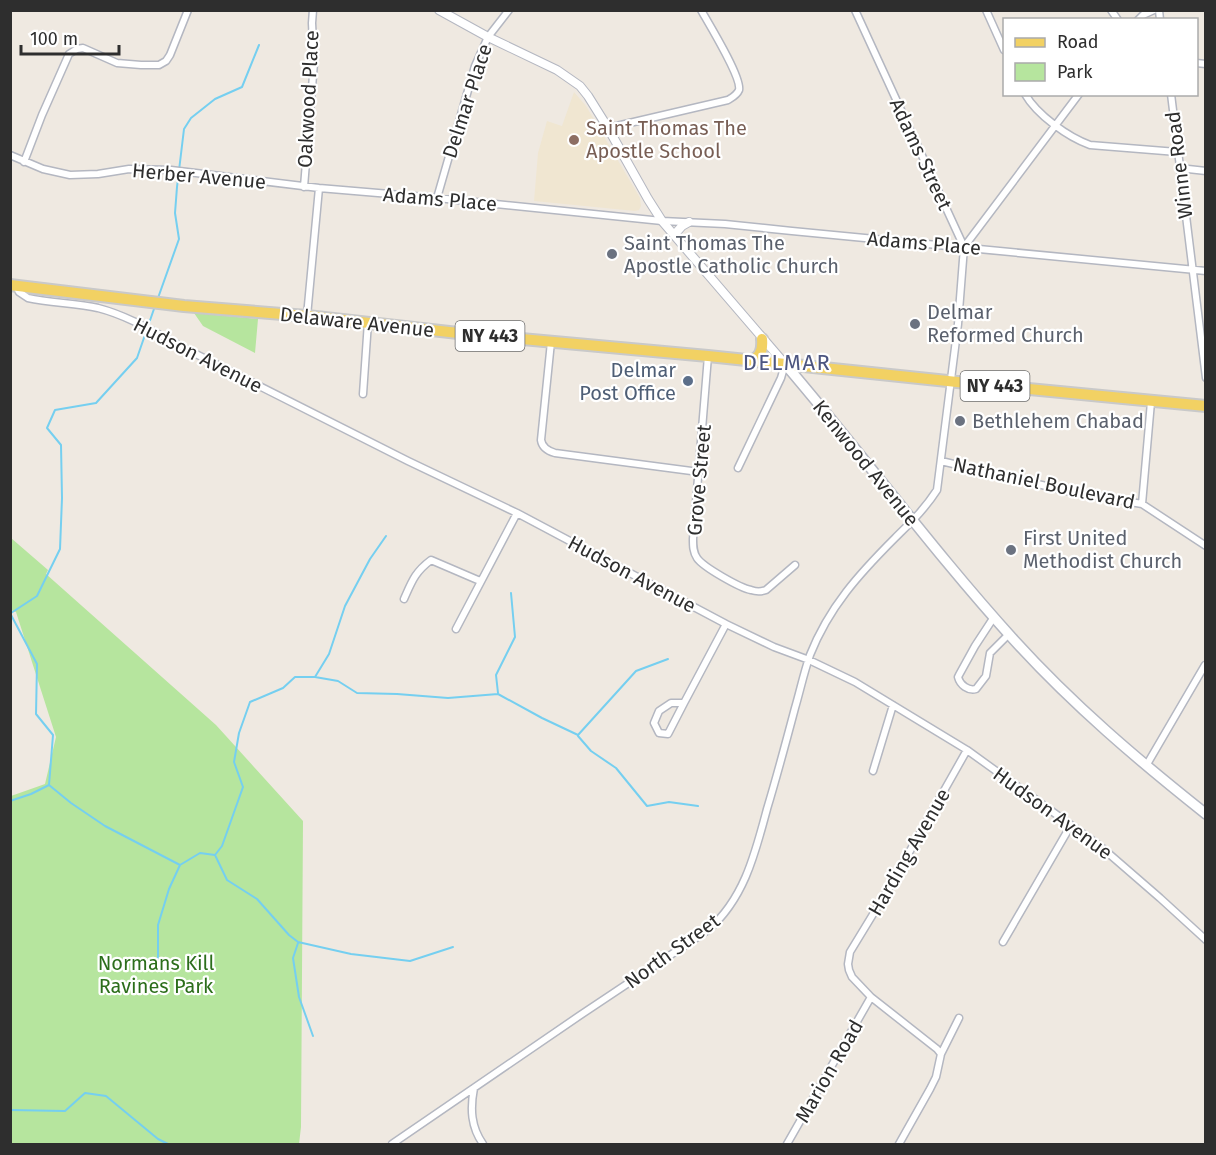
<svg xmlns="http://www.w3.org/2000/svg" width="1216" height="1155" font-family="'Fira Sans',sans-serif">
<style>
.education{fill:#f0e6d1}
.green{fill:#b6e59e}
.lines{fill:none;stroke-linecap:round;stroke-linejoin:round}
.stream{stroke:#75cff0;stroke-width:2}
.minor-casing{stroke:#b4b7c1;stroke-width:9}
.tertiary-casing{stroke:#b4b7c1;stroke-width:10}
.secondary-casing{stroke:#b4b7c1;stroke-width:12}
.primary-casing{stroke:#c9c9c9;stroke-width:14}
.minor{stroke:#fff;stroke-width:6}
.tertiary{stroke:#fff;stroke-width:8}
.secondary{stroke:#fff;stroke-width:9}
.primary{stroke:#f2d163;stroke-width:10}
.education-dot{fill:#8d6e63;stroke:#fff;stroke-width:2}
.worship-dot{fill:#6b7280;stroke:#fff;stroke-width:2}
.service-dot{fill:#5c6f8a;stroke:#fff;stroke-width:2}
.labels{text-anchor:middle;stroke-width:4.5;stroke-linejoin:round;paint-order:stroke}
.shield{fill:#fff;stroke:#6d6d6d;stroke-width:1.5}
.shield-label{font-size:18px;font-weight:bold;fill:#2e2e2e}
.street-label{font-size:20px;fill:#2e2e2e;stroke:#fff}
.education-label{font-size:20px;fill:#785e54;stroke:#fff;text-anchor:start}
.worship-label{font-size:20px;fill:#5b616d;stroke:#fff;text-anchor:start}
.service-label{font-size:20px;fill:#4e5e75;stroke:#fff;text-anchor:end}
.park-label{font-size:20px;fill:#2c6e1b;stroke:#fff}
.quarter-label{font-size:22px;letter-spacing:1.5px;fill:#4d5680;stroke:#fff}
</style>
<rect width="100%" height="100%" fill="#efe9e1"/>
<path class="education" d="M574 92 586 106 640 198 641 206 639 210 635 211 534 201 538 153 547 121 562 126Z"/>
<path class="green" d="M194 313 258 319 255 353 203 326Z
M11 538 48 570 46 574 216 725 303 821 301 1127 299 1144H11V796L45 784 56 737 16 612 11 610Z"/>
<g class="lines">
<path class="stream" d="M158 298 179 239 175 213 177 187 184 129 191 118 215 99 242 87 259 45
M10 613 37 664 36 714 53 735 49 785 31 794 10 801
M11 613 37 596 60 549 62 498 61 445 47 428 55 410 96 403 137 358 155 306
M315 677 329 654 345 606 370 559 386 536
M498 693 496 675 515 637 511 593
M578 736 591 751 616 768 647 806 669 802 698 806
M49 785 71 803 105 826 180 865 200 853 215 855 222 846 243 787 234 762 239 733 250 702 283 688 295 677H315L338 681 357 693 397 694 448 698 498 694 542 718 578 735 636 671 668 659
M215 855 227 880 257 899 289 935 298 942 351 954 410 961 453 947
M298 943 293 958 299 997 313 1036
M158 971V925L169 889 180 865
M10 1110 65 1111 85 1093 106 1096 158 1139 168 1144"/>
<defs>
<path id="minor" d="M986 10 1004 50
M1111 10 1118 20
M1159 10 1160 20
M1138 20 1143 15 1154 10
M1196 63 1206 64
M1025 94C1037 115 1068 137 1090 145L1177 152
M1171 94 1206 378
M608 128 728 100C733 97 737 95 739 90 742 78 709 24 701 10
M10 155 43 169 70 175 98 174 129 169 171 170 319 188 437 198 662 221 725 224 792 231 1206 271
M24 162 42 115 69 54 77 49 83 48 117 63 141 65H159L166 61 170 55 188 10
M1179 168 1206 171
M304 187 314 63 312 23 313 10
M437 198 475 66 488 37 509 10
M964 247 1079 94
M16 286 19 292 28 298C50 303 76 303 98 308 129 316 156 333 184 348L408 461 517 513 726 624 774 647 809 660 855 682 967 750 1100 846 1160 898 1206 940
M307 316 319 188
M551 342 541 440C542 447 548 451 555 453L699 472
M708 356 693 539C693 546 693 552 697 558 703 567 740 588 751 590 757 592 760 592 766 590L795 565
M363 394 368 322
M941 461 1067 491 1142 504 1206 546
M738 468 781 378 785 364
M1142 504 1151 402
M404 599C412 581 415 572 431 560L480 581
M994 617 975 646 959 675 958 677C960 685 968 691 976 689L986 676 990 653 1009 634
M456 629 517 513
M671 703H684L668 734 659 733 654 723 659 711Z
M684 703 726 624
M1146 766 1205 665
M873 771 893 705
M1003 942 1071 825
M941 1054 937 1049 871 997 852 977 849 970 848 964 850 952 889 888 967 750
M474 1088C470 1109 471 1127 483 1144
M392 1144 579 1016 708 930C744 899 755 854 767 809 777 776 786 742 795 708 800 691 804 672 810 655 829 607 859 574 895 538 911 522 924 510 937 490L958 324 964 247 855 10
M787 1144 871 997
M899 1144 930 1089 936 1077 941 1054 959 1018"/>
<path id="tertiary" d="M439 10 488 37 557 70 580 86 588 96 608 128 648 199 662 221 785 364
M674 235 682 226 689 222"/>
<path id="secondary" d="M785 364C863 455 934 552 1014 640 1073 705 1138 760 1206 814"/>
<path id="primary" d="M10 285 184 306 307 316 467 334 708 356 957 382 1206 406
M750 361C761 358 763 349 762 339"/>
</defs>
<use href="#minor" class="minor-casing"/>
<use href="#tertiary" class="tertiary-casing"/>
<use href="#secondary" class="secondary-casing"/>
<use href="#primary" class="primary-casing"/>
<use href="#minor" class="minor"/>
<use href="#tertiary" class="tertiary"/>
<use href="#secondary" class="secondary"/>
<use href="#primary" class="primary"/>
</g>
<circle class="education-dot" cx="574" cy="140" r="6"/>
<g class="worship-dot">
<circle cx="612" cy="254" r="6"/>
<circle cx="915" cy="324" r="6"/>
<circle cx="960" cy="421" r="6"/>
<circle cx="1011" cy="550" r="6"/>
</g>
<circle class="service-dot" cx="688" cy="381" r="6"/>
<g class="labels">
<g class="shield">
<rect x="455.5" y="321" width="69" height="30" rx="4.5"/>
<rect x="960.5" y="371" width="69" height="30" rx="4.5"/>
</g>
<g class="shield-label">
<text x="490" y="342">NY 443</text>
<text x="995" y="392">NY 443</text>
</g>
<g class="street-label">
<text transform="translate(308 99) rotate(-87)" y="7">Oakwood Place</text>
<text transform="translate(467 101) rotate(-72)" y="7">Delmar Place</text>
<text transform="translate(921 154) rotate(65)" y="7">Adams Street</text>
<text transform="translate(1179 165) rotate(-97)" y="7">Winne Road</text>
<text transform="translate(199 176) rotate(5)" y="7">Herber Avenue</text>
<text transform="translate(440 199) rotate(5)" y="7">Adams Place</text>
<text transform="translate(924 243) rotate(5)" y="7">Adams Place</text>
<text transform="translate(357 322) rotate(6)" y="7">Delaware Avenue</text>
<text transform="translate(198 355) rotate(27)" y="7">Hudson Avenue</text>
<text transform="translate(866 463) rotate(51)" y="7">Kenwood Avenue</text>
<text transform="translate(699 480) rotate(-85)" y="7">Grove Street</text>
<text transform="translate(1044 483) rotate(12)" y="7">Nathaniel Boulevard</text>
<text transform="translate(632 574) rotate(28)" y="7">Hudson Avenue</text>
<text transform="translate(1053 813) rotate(36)" y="7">Hudson Avenue</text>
<text transform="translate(909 852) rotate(-60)" y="7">Harding Avenue</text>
<text transform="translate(672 951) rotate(-36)" y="7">North Street</text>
<text transform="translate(829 1071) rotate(-60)" y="7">Marion Road</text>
</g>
<g class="education-label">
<text x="586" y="135">Saint Thomas The<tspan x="586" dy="23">Apostle School</tspan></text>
</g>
<g class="worship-label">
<text x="624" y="250">Saint Thomas The<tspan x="624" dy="23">Apostle Catholic Church</tspan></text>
<text x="927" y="319">Delmar<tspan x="927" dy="23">Reformed Church</tspan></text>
<text x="972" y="428">Bethlehem Chabad</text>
<text x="1023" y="545">First United<tspan x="1023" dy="23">Methodist Church</tspan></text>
</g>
<g class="service-label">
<text x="676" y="377">Delmar<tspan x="676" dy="23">Post Office</tspan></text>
</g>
<g class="park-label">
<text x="156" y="970">Normans Kill<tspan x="156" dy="23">Ravines Park</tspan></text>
</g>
<g class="quarter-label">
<text x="787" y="370">DELMAR</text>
</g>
</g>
<rect width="1216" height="1155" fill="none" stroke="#2e2e2e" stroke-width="24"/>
<rect x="1003" y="18" width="195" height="78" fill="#ffffff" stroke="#ababab" stroke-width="1.5"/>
<rect x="1015" y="38" width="30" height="9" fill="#f2d163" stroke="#ababab" stroke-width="1.5"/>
<text x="1057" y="48" font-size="18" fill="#2e2e2e">Road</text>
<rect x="1015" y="63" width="30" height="18" fill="#b6e59e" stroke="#ababab" stroke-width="1.5"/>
<text x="1057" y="78" font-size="18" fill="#2e2e2e">Park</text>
<path d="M21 45v9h98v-9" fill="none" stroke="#2e2e2e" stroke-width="3"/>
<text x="30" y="45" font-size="18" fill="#2e2e2e" stroke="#ffffff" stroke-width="4.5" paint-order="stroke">100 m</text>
</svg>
